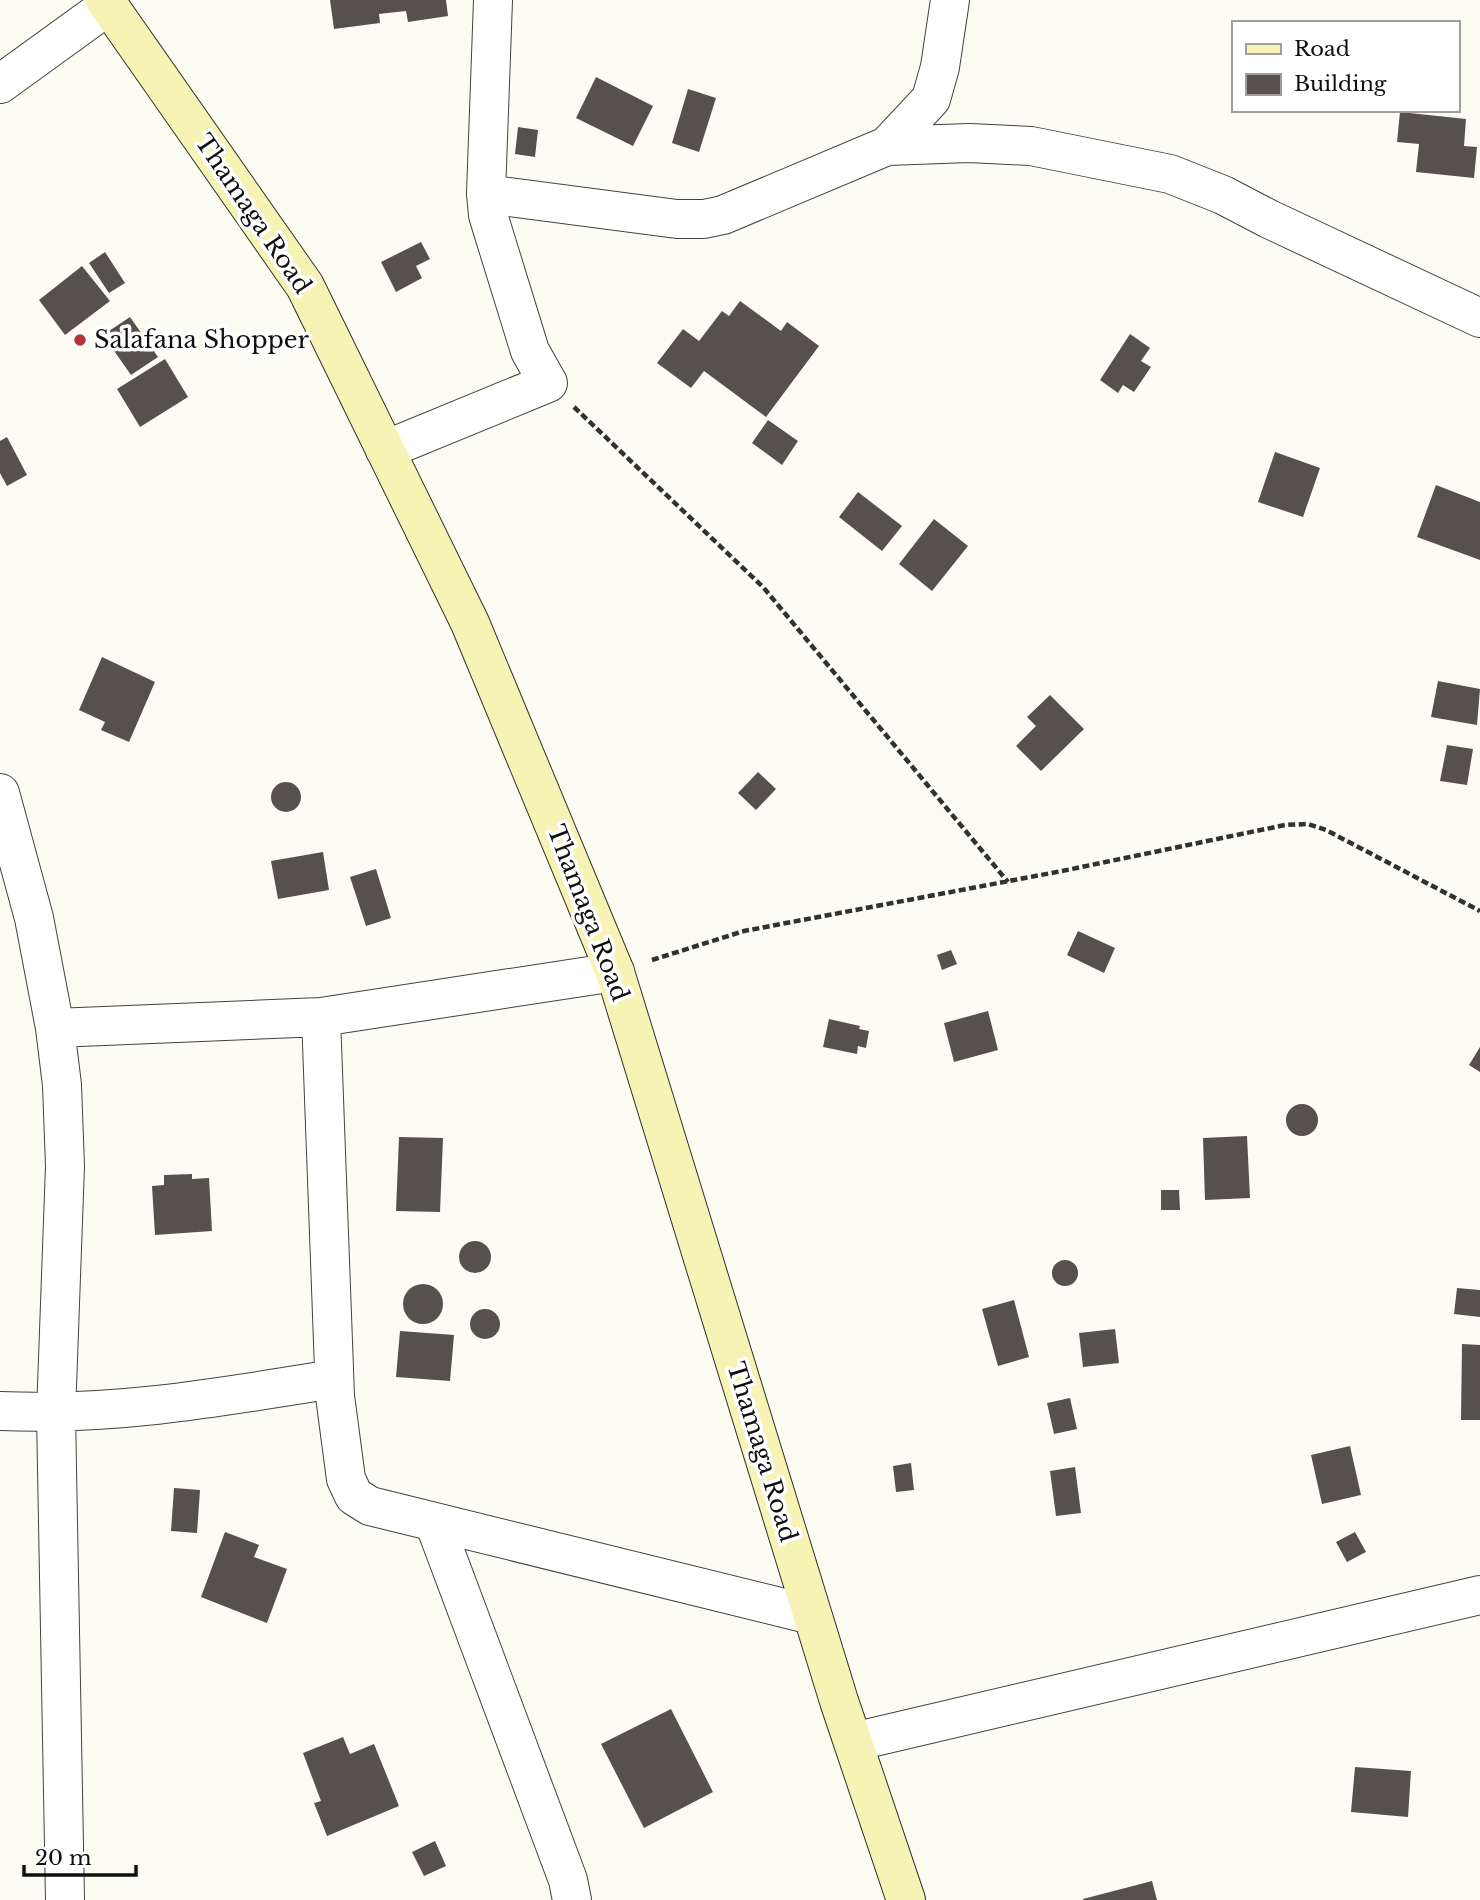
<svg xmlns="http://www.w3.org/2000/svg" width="1480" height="1900" font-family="'Libre Baskerville',serif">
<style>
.building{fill:#56514c}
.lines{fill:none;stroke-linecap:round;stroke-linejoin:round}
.street-casing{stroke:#424242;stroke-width:40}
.secondary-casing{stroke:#313131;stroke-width:40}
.path{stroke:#313131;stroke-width:4.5;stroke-dasharray:7 3.5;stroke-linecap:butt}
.street{stroke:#fff;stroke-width:38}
.secondary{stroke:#f6f3b4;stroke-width:38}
.poi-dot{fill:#b03635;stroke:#fff;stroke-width:2.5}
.labels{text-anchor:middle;stroke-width:7;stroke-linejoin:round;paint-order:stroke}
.street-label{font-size:24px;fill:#0f0f0f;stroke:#fff}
.poi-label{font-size:24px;fill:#0f0f0f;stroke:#fff;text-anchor:start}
</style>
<rect width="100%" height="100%" fill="#fdfcf2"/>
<path class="building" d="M330 0H446L448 16 408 22 406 11 379 14 380 23 334 29Z
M596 77 653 106 633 146 576 118Z
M688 89 716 98 699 152 672 143Z
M1400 112 1466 119 1464 146 1477 147 1474 178 1416 172 1419 144 1397 142Z
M518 127 538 130 535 157 515 154Z
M421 242 430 259 416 266 422 278 396 292 381 262Z
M105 252 125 283 109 293 89 263Z
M82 266 110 301 65 335 39 300Z
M740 301 781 331 787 322 819 346 766 417 704 371 691 388 657 363 683 329 699 341 722 311 729 316Z
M130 317 158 357 131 375 103 335Z
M1130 334 1150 348 1141 361 1151 367 1134 392 1123 385 1118 393 1100 380Z
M165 359 188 397 140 427 117 389Z
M768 420 798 441 782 465 752 443Z
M7 437 27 475 7 486 0 473V441Z
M1275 452 1320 468 1303 517 1258 502Z
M1436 485 1480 502V560L1417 537Z
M858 492 902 526 882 551 839 517Z
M934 519 968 546 932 591 899 564Z
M102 657 155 682 129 742 101 730 105 722 79 710Z
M1438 681 1480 689 1477 725 1431 717Z
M1050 695 1084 729 1041 771 1016 746 1036 726 1027 717Z
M1447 745 1473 749 1467 785 1440 781Z
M758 772 776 789 756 810 738 793Z
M271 797a15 15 0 1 1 30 0a15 15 0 1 1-30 0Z
M323 852 329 890 278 899 271 861Z
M376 869 391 918 366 926 350 877Z
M1078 931 1115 948 1104 973 1067 955Z
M951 950 957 964 942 970 937 955Z
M988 1011 998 1050 954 1062 944 1023Z
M829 1019 860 1026 859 1029 869 1031 866 1048 858 1046 857 1054 823 1047Z
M1480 1047V1072L1469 1065Z
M1286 1120a16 16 0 1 1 32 0a16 16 0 1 1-32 0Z
M1247 1136 1250 1198 1205 1200 1203 1138Z
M399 1137 443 1138 440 1212 396 1211Z
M192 1174V1179L209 1178 212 1231 155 1235 152 1186 164 1185V1175Z
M1161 1190H1179L1180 1210H1161Z
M459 1257a16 16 0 1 1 32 0a16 16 0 1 1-32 0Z
M1052 1273a13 13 0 1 1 26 0a13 13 0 1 1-26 0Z
M403 1304a20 20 0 1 1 40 0a20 20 0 1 1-40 0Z
M1457 1288 1480 1290V1317L1454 1314Z
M1014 1300 1029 1357 998 1366 982 1309Z
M470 1324a15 15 0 1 1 30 0a15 15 0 1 1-30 0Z
M1115 1329 1119 1363 1083 1367 1079 1333Z
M400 1331 454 1335 450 1381 396 1377Z
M1462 1344 1480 1345V1420H1461Z
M1070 1398 1077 1429 1054 1434 1047 1403Z
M1350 1446 1361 1495 1322 1504 1311 1455Z
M911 1463 914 1490 896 1492 893 1466Z
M1075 1467 1081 1513 1056 1516 1050 1471Z
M174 1488 200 1490 197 1533 171 1531Z
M225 1532 259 1545 254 1557 287 1569 267 1623 201 1597Z
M1355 1532 1366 1552 1347 1562 1336 1542Z
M671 1709 713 1792 644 1828 601 1744Z
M343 1737 350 1754 374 1744 399 1806 327 1836 314 1803 321 1801 303 1753Z
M1355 1767 1411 1771 1408 1817 1351 1812Z
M435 1841 446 1866 424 1876 412 1852Z
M1152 1881 1157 1900H1083V1899Z"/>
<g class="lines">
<defs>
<path id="street" d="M0 84 109 5
M887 146 931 99 940 67 950 0
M486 194 677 219H704L723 215 887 146 969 143 1031 146 1170 174 1223 195 1269 219 1480 318
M385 450 548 383 530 351 488 215 486 194 493 0
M0 793 34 918 55 1028 62 1085 65 1166 56 1414 65 1900
M321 1017 335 1396 346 1479 354 1496 370 1506 812 1615
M55 1028 321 1017 615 972
M0 1411C114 1416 222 1397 334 1379
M434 1522 568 1880 572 1900
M853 1742 1480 1595"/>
<path id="secondary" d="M105 0 305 286 470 623 615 972 839 1701 906 1900"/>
</defs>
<use href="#street" class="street-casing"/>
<use href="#secondary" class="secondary-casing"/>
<path class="path" d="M574 407 763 587 1008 882
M652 960 744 931 1062 871 1285 825 1308 824 1326 830 1480 911"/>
<use href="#street" class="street"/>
<use href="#secondary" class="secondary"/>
</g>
<circle class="poi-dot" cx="80" cy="340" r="7"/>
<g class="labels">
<g class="street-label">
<text transform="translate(253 214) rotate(56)" y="8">Thamaga Road</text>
<text transform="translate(588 913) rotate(69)" y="8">Thamaga Road</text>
<text transform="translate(762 1452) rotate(73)" y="8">Thamaga Road</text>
</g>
<g class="poi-label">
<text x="94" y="348">Salafana Shopper</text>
</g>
</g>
<rect x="1232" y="21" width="228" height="91" fill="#ffffff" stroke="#9f9f9f" stroke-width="2"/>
<rect x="1246" y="44" width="35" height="10" fill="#f6f3b4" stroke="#9f9f9f" stroke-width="2"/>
<text x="1294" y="56" font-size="21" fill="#0f0f0f">Road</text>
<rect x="1246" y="74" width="35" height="21" fill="#56514c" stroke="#9f9f9f" stroke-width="2"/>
<text x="1294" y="91" font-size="21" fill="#0f0f0f">Building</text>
<path d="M24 1865v10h112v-10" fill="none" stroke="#0f0f0f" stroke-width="3.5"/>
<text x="35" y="1865" font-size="21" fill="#0f0f0f" stroke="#ffffff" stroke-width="5" paint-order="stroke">20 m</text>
</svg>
